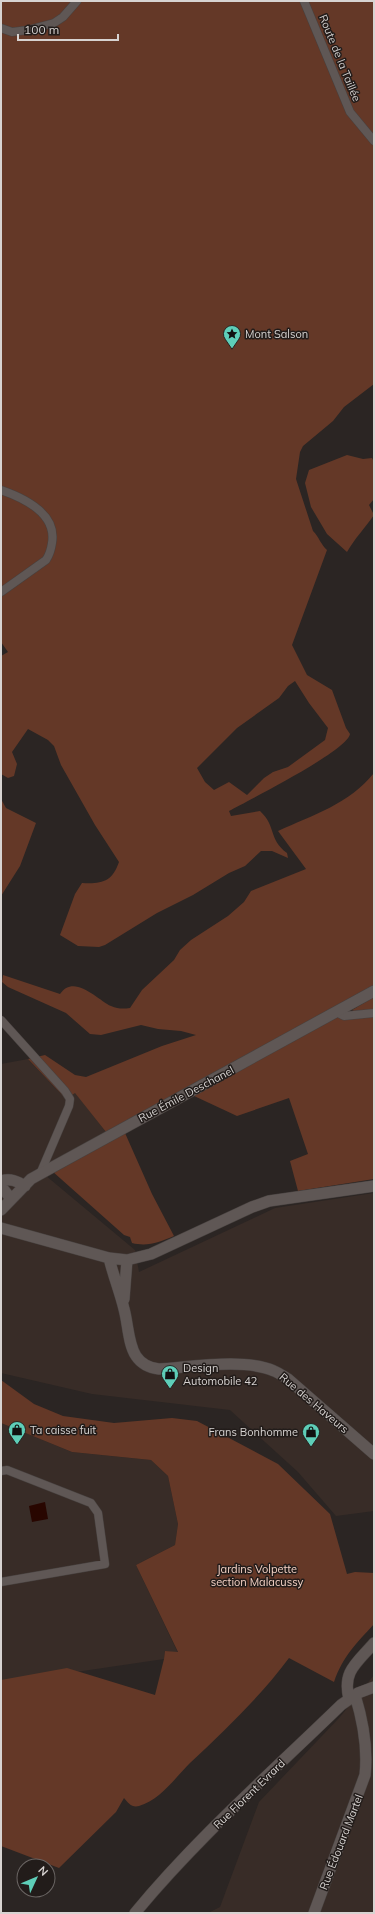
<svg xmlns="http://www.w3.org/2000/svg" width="375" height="1914" font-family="Mulish,sans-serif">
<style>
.built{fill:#382c27}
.green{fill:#643827;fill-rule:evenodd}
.water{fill:#280600}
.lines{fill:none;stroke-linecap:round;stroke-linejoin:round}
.street-casing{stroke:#47413f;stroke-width:9}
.secondary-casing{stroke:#47413f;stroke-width:12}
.street{stroke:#5f5755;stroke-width:8}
.secondary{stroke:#5f5755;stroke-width:11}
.labels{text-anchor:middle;stroke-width:3;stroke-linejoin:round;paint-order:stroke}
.street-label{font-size:11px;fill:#d7d3d1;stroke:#221c1a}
.poi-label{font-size:11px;fill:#d7d3d1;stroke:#221c1a;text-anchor:start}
.park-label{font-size:11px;fill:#f5d2c5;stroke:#221c1a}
</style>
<rect width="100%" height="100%" fill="#2b2523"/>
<path class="built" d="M28 1059 66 1099 75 1092 106 1132 39 1170 135 1250 139 1272 275 1208 374 1193V1511L336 1516 298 1472 230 1410 92 1394 1 1373V1064Z
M1 1423 72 1452 151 1460 168 1476 178 1524 175 1545 136 1565 178 1653 165 1651 164 1659 1 1683Z
M374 1675V1913H208L220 1907 259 1802 340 1717Z"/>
<path class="green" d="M1 1H374V384L344 407 333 421 303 446 300 452 296 479 313 531C319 537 321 545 327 550L292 645 307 675 332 690 346 728 350 734C347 751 249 800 229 811L231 816 260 811C277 827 268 839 287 853L288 858 272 851H261L245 866 229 873 193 895 157 913 105 945 99 947 78 946 60 935 75 894 82 883C102 884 112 882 119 862L95 825 61 765 54 746 48 740 28 729 12 752 17 764 14 776 8 778 1 774V656L8 652 1 642ZM295 681 309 703 328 728 325 740 288 767 273 772 264 778 247 795 229 782 214 790 205 782 197 768 237 728 279 698 288 686Z
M347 455 363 459 372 458 374 462V499L369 505 374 515C365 528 355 538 347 552L327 534 311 507 305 483 309 470Z
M374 773V987L106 1132 75 1093 66 1099 28 1059 45 1055 75 1075 86 1077 162 1046 196 1035 181 1031 158 1029 141 1025 101 1035 90 1034 66 1013 8 987 2 982 3 975 60 994C74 973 98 1000 111 1006 118 1009 123 1009 130 1008L142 990 174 960 180 950 191 940 228 916 244 902 251 891 306 869 278 831C313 815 349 804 374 773Z
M1 799 6 808 36 823 20 866 1 896Z
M374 997V1011H354L352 1010Z
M374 1016V1179L298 1191 290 1161 308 1154 289 1098 237 1116 192 1095 335 1018Z
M125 1133 152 1194 174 1236C159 1242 148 1247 132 1243L130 1237 124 1235 52 1171Z
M1 1380 34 1404 63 1416 114 1423 172 1418 197 1421 278 1464 330 1514 347 1574 355 1572 374 1573V1624C356 1644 343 1656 334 1682L289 1658C260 1697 225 1730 190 1763 175 1778 160 1800 139 1806 132 1808 128 1803 124 1798L116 1812 59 1868 1 1846V1680L67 1668 155 1695 164 1659 165 1651 178 1652 136 1565 175 1545 178 1524 168 1476 151 1460 72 1452 1 1423Z"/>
<path class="water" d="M45 1502 48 1519 32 1522 29 1506Z"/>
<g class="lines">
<defs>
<path id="street" d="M304 1 350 112 374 141
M1 28 12 32 28 30 54 23 63 17 77 1
M1 490C24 498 57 514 52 543 51 550 50 554 46 560L1 592
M336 1012 344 1016 374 1013
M1 1020 65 1091 70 1099 69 1106 40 1174
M1 1471 7 1470 91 1503 98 1513 105 1564 1 1582"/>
<path id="secondary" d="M1 1181C10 1178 17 1181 25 1186
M1 1186 11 1199
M1 1210 31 1179 40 1174 374 991
M1 1228 109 1258 127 1260 151 1254 252 1207 269 1201 374 1186
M109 1258C113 1275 120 1292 124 1309 128 1323 128 1344 136 1356 142 1365 150 1368 159 1369 191 1367 246 1358 274 1371 279 1373 283 1376 288 1379L374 1454
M124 1299 127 1260
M349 1699C342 1671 357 1663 374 1643
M135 1913C197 1838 271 1773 341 1705L358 1693 374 1687
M314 1913 365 1775C368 1748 363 1721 355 1695"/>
</defs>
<use href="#street" class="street-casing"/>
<use href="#secondary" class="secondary-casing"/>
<use href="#street" class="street"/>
<use href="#secondary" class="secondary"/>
</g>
<defs>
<symbol id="sight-pin" viewBox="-11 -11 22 30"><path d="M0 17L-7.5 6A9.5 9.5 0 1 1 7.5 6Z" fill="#5eceb8" stroke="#221c1a"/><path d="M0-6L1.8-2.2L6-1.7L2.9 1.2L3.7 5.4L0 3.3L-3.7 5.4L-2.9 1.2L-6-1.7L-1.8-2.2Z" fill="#111"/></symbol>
<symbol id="shop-pin" viewBox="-11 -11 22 30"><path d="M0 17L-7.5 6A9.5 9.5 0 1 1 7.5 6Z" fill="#5eceb8" stroke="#221c1a"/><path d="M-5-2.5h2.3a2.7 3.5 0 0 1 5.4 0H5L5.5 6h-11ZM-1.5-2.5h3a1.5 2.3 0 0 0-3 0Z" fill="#111"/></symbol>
</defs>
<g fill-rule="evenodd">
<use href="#sight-pin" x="222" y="324" width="20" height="27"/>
<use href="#shop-pin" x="160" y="1364" width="20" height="27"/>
<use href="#shop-pin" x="7" y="1420" width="20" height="27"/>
<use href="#shop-pin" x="301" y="1422" width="20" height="27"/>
</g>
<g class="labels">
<g class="street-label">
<text transform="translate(340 58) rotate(68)" y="4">Route de la Taillée</text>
<text transform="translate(186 1094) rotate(-28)" y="4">Rue Émile Deschanel</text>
<text transform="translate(314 1403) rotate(40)" y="4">Rue des Haveurs</text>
<text transform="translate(249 1794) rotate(-44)" y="4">Rue Florent Evrard</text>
<text transform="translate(341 1842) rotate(-69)" y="4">Rue Édouard Martel</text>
</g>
<g class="poi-label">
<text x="245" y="338">Mont Salson</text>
<text x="183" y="1372">Design<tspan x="183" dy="13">Automobile 42</tspan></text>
<text x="30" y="1434">Ta caisse fuit</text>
<text x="298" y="1436" text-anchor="end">Frans Bonhomme</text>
</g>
<g class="park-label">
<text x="257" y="1573">Jardins Volpette<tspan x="257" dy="13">section Malacussy</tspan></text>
</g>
</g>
<rect width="375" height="1914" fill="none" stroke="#d7d3d1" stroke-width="4"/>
<g transform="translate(36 1878) rotate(46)"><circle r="19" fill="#221c1a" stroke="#6a6563"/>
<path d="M0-3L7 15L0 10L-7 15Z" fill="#5eceb8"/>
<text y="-6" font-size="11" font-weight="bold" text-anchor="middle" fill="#d7d3d1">N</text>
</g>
<path d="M18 34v6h100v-6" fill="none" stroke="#d7d3d1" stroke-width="2"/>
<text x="24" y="34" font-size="12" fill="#d7d3d1" stroke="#221c1a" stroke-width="3" paint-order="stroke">100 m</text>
</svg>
